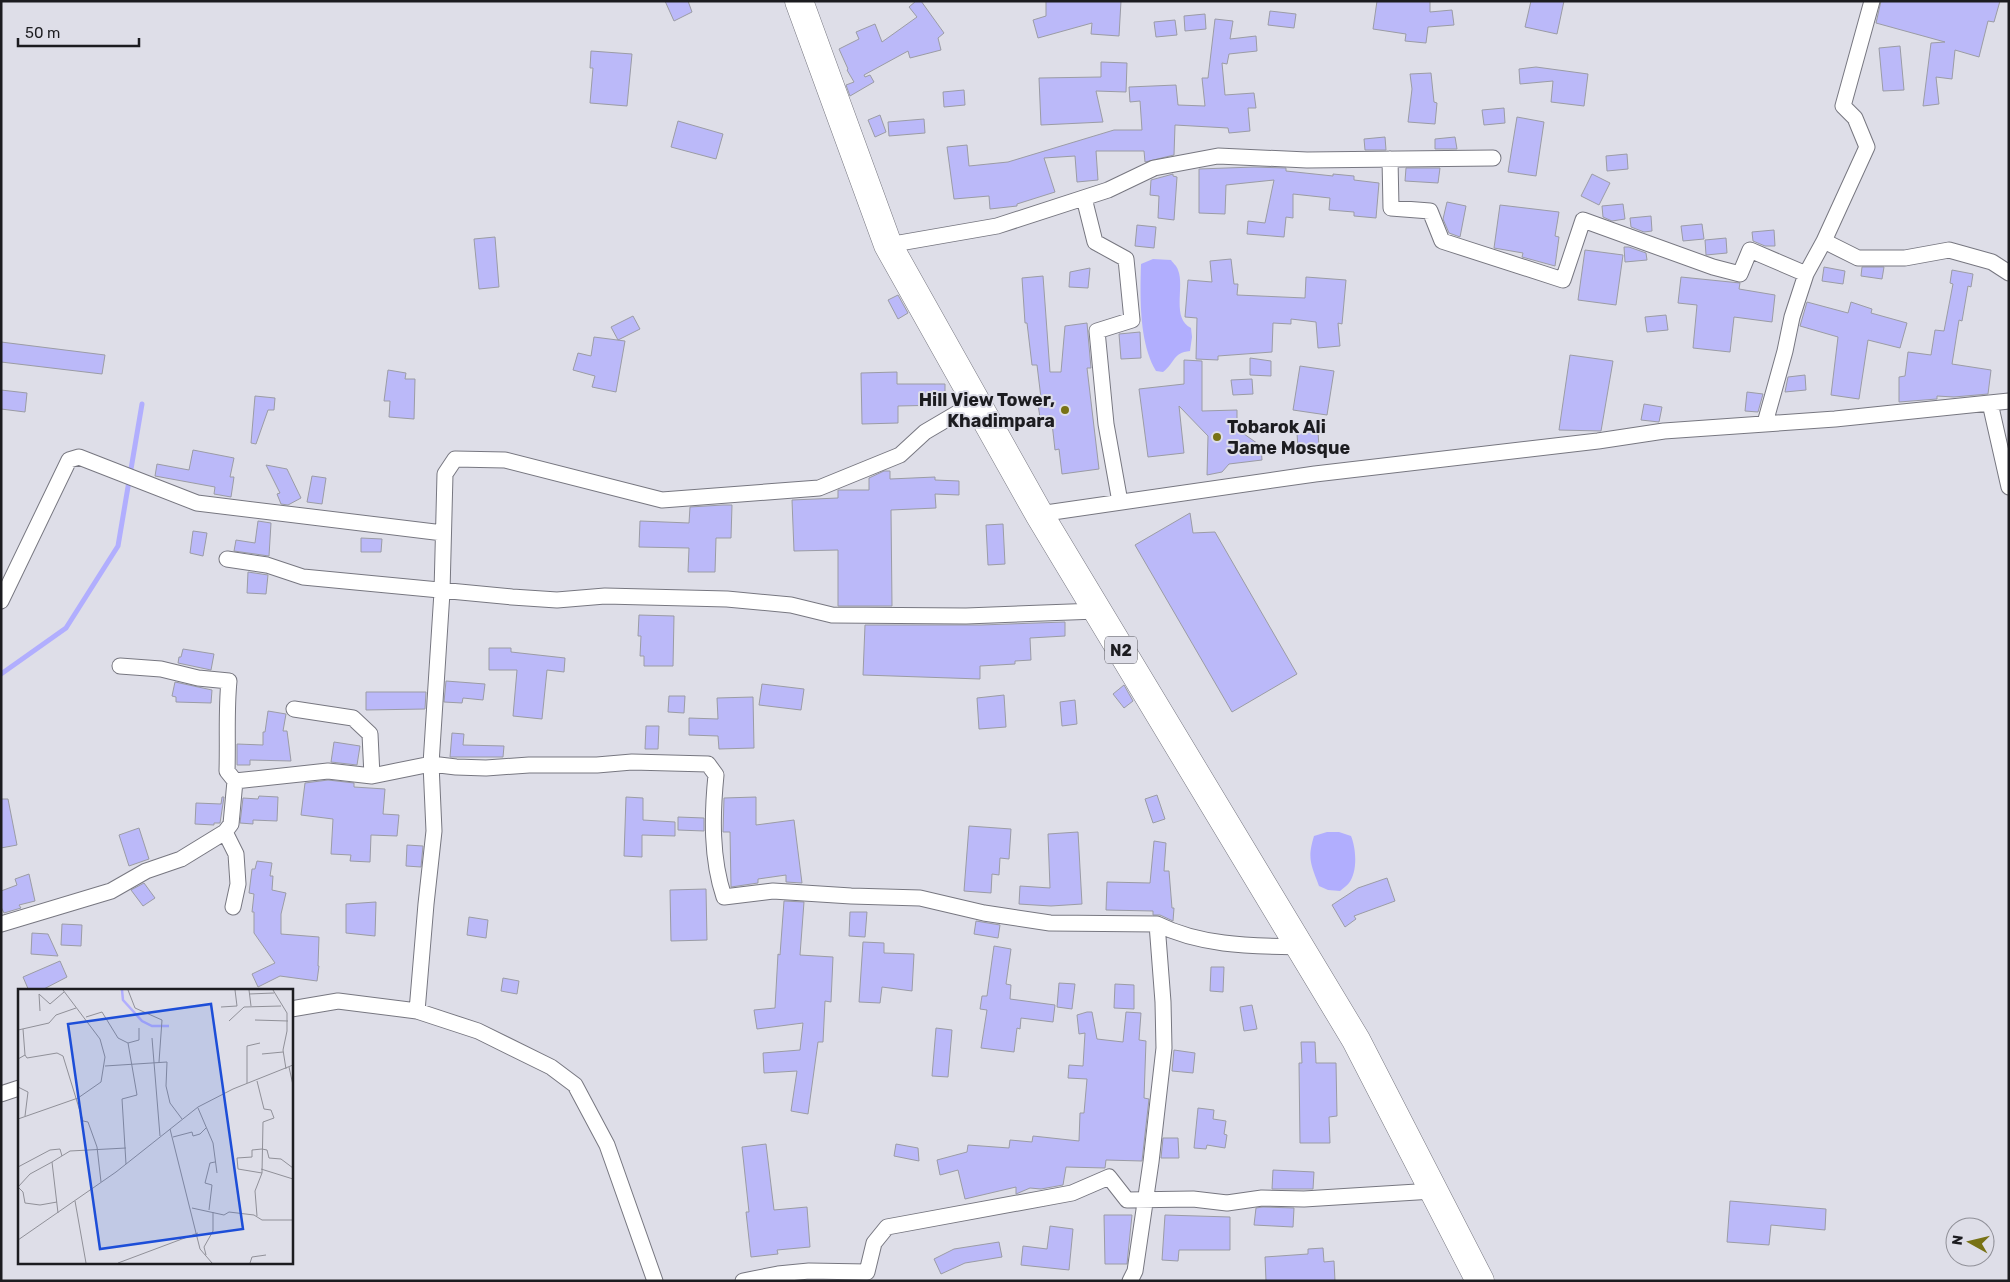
<svg xmlns="http://www.w3.org/2000/svg" width="2010" height="1282" font-family="Rubik,sans-serif">
<style>
.water{fill:#b1aefe}
.lines{fill:none;stroke-linecap:round;stroke-linejoin:round}
.stream{stroke:#b1aefe;stroke-width:5}
.building{fill:#bbb9f9;stroke:#9b9ca5}
.street-casing{stroke:#777780;stroke-width:17}
.highway-casing{stroke:#777780;stroke-width:29}
.street{stroke:#fff;stroke-width:15}
.highway{stroke:#fff;stroke-width:28}
.poi-dot{fill:#787215;stroke:#dedee8;stroke-width:2}
.labels{text-anchor:middle;stroke-width:4;stroke-linejoin:round;paint-order:stroke}
.shield{fill:#dedee8;stroke:#56565c;stroke-width:1}
.shield-label{font-size:16px;font-weight:bold;fill:#1c1c20}
.poi-label{font-size:18px;font-weight:bold;fill:#1c1c20;stroke:#dedee8;text-anchor:end}
.inset-river{fill:none;stroke:#b1aefe;stroke-width:2.5}
.inset-road{fill:none;stroke:#909098;stroke-width:1}
.view{fill:#1d4ed8;fill-opacity:0.15;stroke:#1d4ed8;stroke-width:2.5}
.inset-edge{fill:none;stroke:#1c1c20;stroke-width:2.5}
</style>
<rect width="100%" height="100%" fill="#dedee8"/>
<path class="water" d="M1153 259 1171 260C1173 263 1177 266 1178 270 1185 287 1171 318 1191 328L1192 337 1190 351C1172 353 1176 362 1163 372L1156 371C1139 343 1140 297 1141 264Z
M1327 832H1339L1351 836C1356 848 1358 871 1349 883 1347 886 1343 888 1340 891L1328 890 1319 886C1311 864 1307 859 1314 836Z"/>
<g class="lines">
<path class="stream" d="M1 674 66 628 118 546 142 404"/>
</g>
<path class="building" d="M665 1H688L692 12 674 21Z
M916 1H921L944 33 938 38 941 50 910 58 908 51 864 75 865 77 870 75 874 82 850 96 846 85 854 82 847 70 848 69 839 49 859 39 856 32 875 24 882 42 917 17 909 7Z
M1046 1H1121L1119 36 1091 34 1092 23 1038 38 1033 20 1046 16Z
M1377 1H1430V12L1452 10 1454 25 1428 27 1426 43 1405 41 1406 34 1373 29Z
M1531 1H1564L1557 34 1525 27Z
M1881 1H2000L1994 22 1988 21 1979 57 1955 50 1952 79 1936 77 1939 104 1923 106 1931 43 1945 42 1876 23Z
M1270 11 1296 14 1294 28 1268 25Z
M1205 14 1206 29 1185 31 1184 16Z
M1215 19 1233 21 1230 39 1256 36 1257 51 1229 54 1227 64 1222 63 1225 95 1254 93 1256 108H1248L1250 131 1229 133 1228 128 1175 125 1174 155 1145 162 1144 151H1096L1098 180 1077 182 1075 156 1044 158 1055 192 1017 204V206L990 209 989 196 954 199 947 147 967 145 969 166 1008 162 1114 130H1142L1140 101 1130 102 1129 87 1176 85 1178 105 1205 106 1202 78H1208Z
M1175 20 1177 35 1156 37 1154 22Z
M1900 46 1904 90 1883 91 1879 48Z
M591 51 632 54 627 106 590 103 593 68H590Z
M1101 62 1127 63 1126 92 1096 91 1103 122 1041 125 1039 78 1101 77Z
M1536 67 1588 74 1584 106 1551 102 1553 81 1520 84 1519 69Z
M1431 73 1434 102 1437 103 1435 124 1408 122 1412 89 1410 74Z
M964 90 965 105 944 107 943 92Z
M1504 108 1505 123 1484 125 1482 110Z
M880 115 886 132 875 137 868 120Z
M1517 117 1544 122 1536 176 1508 172Z
M924 119 925 133 889 136 888 122Z
M678 121 723 134 716 159 671 147Z
M1385 137 1386 150H1365L1364 139Z
M1455 137 1457 149H1435V139Z
M1627 154 1628 169 1607 171 1606 156Z
M1254 167 1286 168V171L1333 176V174L1354 176V180L1379 183 1376 218 1354 216V212L1329 210 1330 198 1293 194V218L1286 217 1284 237 1247 234 1248 221 1265 223 1274 180 1226 185 1225 214 1199 213V169Z
M1406 168H1440L1438 183 1405 181Z
M1173 174V176L1177 177 1174 220 1158 218 1159 196 1150 195 1151 180Z
M1592 174 1610 183 1599 205 1581 196Z
M1447 202 1466 206 1460 237 1449 233 1443 219Z
M1623 204 1625 219 1612 221 1603 217 1602 206Z
M1500 205 1559 212 1555 236 1559 237 1555 266 1522 257 1523 253 1494 248Z
M1651 216 1652 231 1644 232 1631 227 1630 218Z
M1702 224 1704 239 1683 241 1681 226Z
M1137 225 1156 227 1154 248 1135 246Z
M1774 230 1775 246H1765L1753 241 1752 232Z
M495 237 499 287 479 289 474 239Z
M1726 238 1727 253 1706 255 1705 240Z
M1624 247H1629L1646 253 1647 260 1625 262Z
M1585 250 1623 255 1616 305 1578 300Z
M1231 259 1234 284H1238L1237 295 1305 298 1306 277 1346 280 1342 324 1338 323 1340 346 1318 348 1316 322 1291 319V324L1273 323 1272 352 1218 356V360L1196 359 1197 318 1185 317 1188 280 1212 282 1210 261Z
M1824 267 1845 271 1843 284 1822 281Z
M1862 267H1884L1882 279 1861 276Z
M1090 268 1088 288 1069 287 1070 272Z
M1952 270 1973 274 1971 287 1968 286 1962 321 1959 320 1952 364 1991 370 1988 394 1954 397 1937 396V399L1899 402V377L1905 376 1908 352 1931 355 1935 330 1944 331 1953 284 1950 283Z
M1043 276 1050 372H1061L1065 326 1087 323 1091 368H1087L1099 469 1062 474 1059 449 1055 450 1052 423 1041 424 1037 398H1041L1037 365H1032L1027 323H1025L1022 278Z
M1681 277 1740 283 1739 289 1775 295 1772 322 1734 317 1730 352 1693 348 1697 305 1678 303Z
M898 295 908 313 898 319 888 300Z
M1807 302 1848 313 1851 302 1872 309 1871 313 1907 323 1900 348 1868 340 1859 399 1831 395 1838 337 1800 326Z
M1666 315 1668 330 1647 332 1645 317Z
M633 316 640 329 618 340 611 327Z
M1140 332 1141 358 1121 359 1119 334Z
M594 337 625 341 616 392 592 387 595 376 573 370 578 353 591 356Z
M1 342 105 355 102 374 1 362Z
M1570 355 1613 361 1601 431 1559 430Z
M1250 358 1271 361V376L1250 375Z
M1184 360 1202 361V411L1237 410V429L1261 446 1262 460 1229 464 1222 472 1207 475 1208 436 1179 406 1184 453 1148 457 1139 389 1184 384Z
M1300 366 1334 371 1327 415 1293 410Z
M388 370 406 373 405 379H415L414 419 389 417 390 401H384Z
M897 372V384H945V405L898 406V423L862 424 861 373Z
M1805 375 1806 390 1785 392 1788 377Z
M1252 379 1253 394 1233 395 1231 380Z
M1 390 27 393 25 412 1 409Z
M1747 392 1763 394 1758 412 1745 411Z
M255 396 275 398 274 410H268L256 444 251 443Z
M1644 404 1662 407 1659 422 1641 420Z
M1318 432 1319 447 1298 449 1297 433Z
M193 450 234 458 230 477H234L231 497 214 494 215 487 155 476 157 464 189 470Z
M266 465 287 469 301 498 288 505 281 504 277 494 280 493Z
M884 471H890V479L935 477V480L959 481V495L935 494 936 508 891 510 892 606H838V550L794 551 792 500 838 498V490H869V478Z
M312 476 326 478 322 504 307 502Z
M723 505H732L731 538H716L715 572H688L689 548 639 547 640 521 689 523 690 507Z
M1190 513 1193 533 1215 532 1297 674 1232 712 1135 545Z
M258 521 271 523 269 556 234 551 236 540 255 543Z
M1003 524 1005 564 988 565 986 525Z
M193 531 207 533 203 556 190 553Z
M361 538 382 539 381 552H361Z
M248 572 268 575 266 594 247 593Z
M639 615 674 616 673 666H644V656H640L641 636H638Z
M1065 622V636L1030 638 1031 660 1015 661V664L980 666V679L863 675 865 625H981Z
M489 648H511V652L565 658 564 672 547 670 542 719 513 716 517 670H489Z
M183 649 214 654 211 670 178 663 179 657H181Z
M446 681 485 684 483 700 463 698 462 703 444 702Z
M175 682 212 690 211 703 176 702V697L172 696Z
M762 684 804 689 801 710 759 705Z
M1124 685 1133 701 1124 708 1113 694Z
M366 692H426L425 709 366 710Z
M1004 695 1006 727 979 729 977 698Z
M669 696H685L684 713 668 712Z
M753 697 754 748 719 749 718 736 689 735V718L718 719 717 698Z
M1075 700 1077 724 1062 726 1060 702Z
M268 711 286 714 283 731H287L291 761 250 760V765H237V744L263 745V732H265Z
M646 726H659L658 749H645Z
M452 733 464 734 463 745 504 746 503 757H450Z
M334 742 360 746 357 765 331 762Z
M328 780 354 783V787L385 789 383 814 399 815 397 836 371 835 370 862 350 861 351 855 331 854 333 819 301 815 305 783Z
M1157 795 1165 819 1153 823 1145 799Z
M259 796 278 797 277 821 253 820V824L240 823 243 798 258 799Z
M222 797H224L220 823H214V825L195 824 196 803 221 804Z
M626 797 643 798V820L675 822V836L642 835V857L624 856Z
M756 797V825L794 820 802 883 786 882V875L758 879V883L731 887 730 832H723L724 798Z
M1 799H8L17 845 1 848Z
M678 817 704 818V831L678 830Z
M969 826 1011 829 1009 859 1000 858 999 875 992 874 991 893 964 891Z
M139 828 149 859 129 866 119 835Z
M1078 832 1082 904 1051 906 1019 904 1020 886 1050 888 1048 834Z
M1154 841 1166 843 1164 871H1169L1172 908H1174L1173 921 1160 915H1153V911L1106 910 1107 882 1150 883Z
M407 845 423 846 421 867 406 866Z
M257 861 272 863 270 876H273L272 890 286 893 281 914V934L319 937 318 966H319L317 981 280 976 258 987 252 974 275 963 254 933V912H252L254 894 249 893 252 869H255Z
M29 874 35 901 19 905 21 908 4 913 1 907V891L17 885 15 879Z
M1387 878 1395 901 1354 916 1356 919 1345 927 1332 905 1358 888Z
M144 883 155 898 143 906 131 890Z
M706 889 707 940 671 941 670 890Z
M784 901 804 902 800 955 833 957 831 1002 825 1001 823 1042H818L808 1114 791 1111 797 1071 764 1073 763 1053 800 1050 803 1023 757 1029 754 1010 775 1008 778 954 780 955Z
M376 902 375 936 346 933V904Z
M850 912H867L865 937 849 936Z
M469 917 488 920 486 938 467 935Z
M976 921 1000 925 998 938 974 934Z
M62 924 82 925 81 946 61 945Z
M32 933 48 934 58 956 31 954Z
M863 942 884 943V953L914 954 912 991 882 987 880 1003 859 1002Z
M994 946 1011 949 1006 984 1011 985 1010 999 1055 1005 1053 1022 1021 1018 1020 1029 1017 1028 1014 1052 981 1048 987 1010 980 1009 982 996H987Z
M60 961 67 977 40 991H29L23 977Z
M1211 967H1224L1223 992 1210 991Z
M503 978 519 981 517 994 501 991Z
M1059 983 1075 984 1072 1009 1057 1007Z
M1115 984 1134 985V1009L1114 1008Z
M1252 1005 1257 1029 1244 1031 1240 1007Z
M1087 1012H1092L1097 1039 1123 1042 1126 1012 1141 1013 1139 1040 1146 1041 1144 1098 1149 1099 1142 1161 1106 1160 1105 1168 1066 1167 1063 1185 1041 1189 1030 1188 1016 1194V1187L965 1199 958 1170 940 1175 937 1160 967 1152 968 1145 1009 1148 1010 1140 1032 1142 1033 1136 1079 1141 1080 1113H1084L1087 1079 1068 1078 1069 1065 1083 1066 1085 1033 1079 1034 1077 1015Z
M936 1028 952 1030 948 1077 932 1076Z
M1301 1042H1315L1316 1063H1336L1337 1116 1329 1117 1330 1143H1300L1299 1063H1302Z
M1174 1050 1195 1053 1193 1073 1172 1071Z
M1198 1108 1214 1110 1213 1119 1226 1121 1224 1134 1227 1135 1225 1148 1207 1145 1206 1149 1194 1148Z
M1163 1138H1178L1179 1158H1161Z
M766 1144 774 1210 807 1207 810 1247 777 1250 778 1254 751 1257 746 1212H749L742 1147Z
M896 1144 918 1148 919 1161 894 1156Z
M1273 1170 1314 1172 1313 1189H1272Z
M1730 1201 1826 1209 1825 1230 1771 1225 1769 1245 1727 1242Z
M1263 1207 1294 1208 1293 1227 1254 1225 1256 1208Z
M1104 1215H1132L1127 1264H1105Z
M1165 1215 1230 1217V1250H1179L1178 1261 1162 1260Z
M1050 1226 1073 1229 1069 1270 1021 1265 1023 1246 1047 1249Z
M999 1242 1002 1257 965 1263 941 1274 934 1259 954 1249Z
M1323 1248 1324 1262 1334 1261 1335 1281H1266L1265 1257 1308 1254V1249Z"/>
<g class="lines">
<defs>
<path id="street" d="M1390 159 1391 208 1430 211 1442 241 1563 280 1583 220 1713 267 1740 274 1750 250 1806 274
M1084 198 1095 242 1126 259 1132 320 1097 331 1106 424 1120 502
M1824 241 1858 258H1905L1949 250 1992 262 2009 273
M888 245 997 226 1108 190 1154 168 1218 156 1307 160 1493 158
M1990 403 2009 487
M1765 423 1785 351 1792 317 1806 274 1824 241 1867 147 1855 118 1843 106 1872 1
M1039 514 1315 474 1598 441 1664 431 1835 419 2009 401
M227 559 267 565 303 577 512 597 557 600 605 596 727 599 791 605 832 615 966 616 1097 611
M1 601 69 460 79 457 197 503 443 533
M120 666 161 669 198 678 229 681C226 711 228 741 227 771L235 781
M294 709 353 718 370 734 372 776
M225 832 236 854 238 884 233 907
M1 924 111 891 146 871 181 859 225 832 231 824 235 781 328 771 372 776 431 764 456 767 486 768 529 765H597L632 762 708 764 716 775C712 815 711 858 724 897L773 891 851 896 920 898 984 913 1050 923 1157 924C1201 946 1252 946 1300 947
M291 1009 338 1001 417 1011 478 1031 551 1067 575 1085 607 1145 655 1281
M417 1011 426 904 434 831 431 764 442 592 445 474 455 459 505 460 662 500 819 488 900 455 925 432 976 402
M1 1094 19 1088
M743 1281 778 1274 809 1271 867 1272 874 1243 887 1227 1072 1193 1109 1177 1127 1200 1193 1199 1227 1203 1262 1198 1304 1199 1433 1191
M1130 1281 1135 1271 1151 1162 1164 1048 1163 1002 1157 924"/>
<path id="highway" d="M799 1 888 245 1039 514 1356 1040 1480 1281"/>
</defs>
<use href="#street" class="street-casing"/>
<use href="#highway" class="highway-casing"/>
<use href="#street" class="street"/>
<use href="#highway" class="highway"/>
</g>
<g class="poi-dot">
<circle cx="1065" cy="410" r="5"/>
<circle cx="1217" cy="437" r="5"/>
</g>
<g class="labels">
<rect class="shield" x="1105" y="636.5" width="32" height="27" rx="4"/>
<g class="shield-label">
<text x="1121" y="656">N2</text>
</g>
<g class="poi-label">
<text x="1055" y="406">Hill View Tower,<tspan x="1055" dy="21">Khadimpara</tspan></text>
<text x="1227" y="433" text-anchor="start">Tobarok Ali<tspan x="1227" dy="21">Jame Mosque</tspan></text>
</g>
</g>
<g transform="translate(18 989)">
<rect width="275" height="275" fill="#dedee8"/>
<path class="inset-river" d="M104 1 105 11 124 32 134 37H151"/>
<path class="inset-road" d="M110 1 117 19 144 31 141 73M231 1 233 17M255 1 269 24V42L265 61 268 80M231 5 256 4M203 18 219 17 217 1M22 22 21 5 32 15 46 3M68 28 84 23 100 49 110 54 119 106 104 110 108 175M237 31 270 32M211 32 226 18 263 17M0 41 31 34 38 26 58 19M134 49 142 147M110 54 121 51V39M244 65 265 63M7 66 9 69 39 64 45 67 65 132 70 133 79 158 83 193M0 70 7 66 5 40M87 77 149 73 148 97 152 114 164 130M271 78 275 96M239 92 246 120 253 121 256 129 245 133 244 184 237 202 239 227M229 94V57L242 54M0 98 10 103 7 127M180 119 195 154 199 184M0 130 60 109 83 93 87 68 82 50 45 1M152 140 182 260 194 274M155 148 174 143 175 147 182 145 188 139M0 178 32 161 42 160 44 167M243 180 275 190M244 184 220 180 219 169 234 168V161L244 160 249 161 251 169 263 170 275 179M0 198 5 203 7 214 22 216 39 213M0 198 12 185 34 173M57 212 68 274M174 219 206 226 211 223 236 226 244 231H275M191 221 194 196 187 194 192 174 197 173M40 224 34 173 52 162 108 159M0 251 98 183 180 118 215 100 275 76M188 266 186 258 195 242V223M100 274 180 244M232 274 234 268 248 266"/>
<path class="view" d="M193 15 225 240 82 260 50 35Z"/>
<rect width="275" height="275" class="inset-edge"/>
</g>
<rect width="2010" height="1282" fill="none" stroke="#1c1c20" stroke-width="5"/>
<g transform="translate(1970 1242) rotate(278)"><circle r="24" fill="#dedee8" stroke="#909098"/>
<path d="M0-4L9 19L0 12L-9 19Z" fill="#787215"/>
<text y="-8" font-size="14" font-weight="bold" text-anchor="middle" fill="#1c1c20">N</text>
</g>
<path d="M18 38v8h121v-8" fill="none" stroke="#1c1c20" stroke-width="2.5"/>
<text x="25" y="38" font-size="15" fill="#1c1c20" stroke="#dedee8" stroke-width="4" paint-order="stroke">50 m</text>
</svg>
